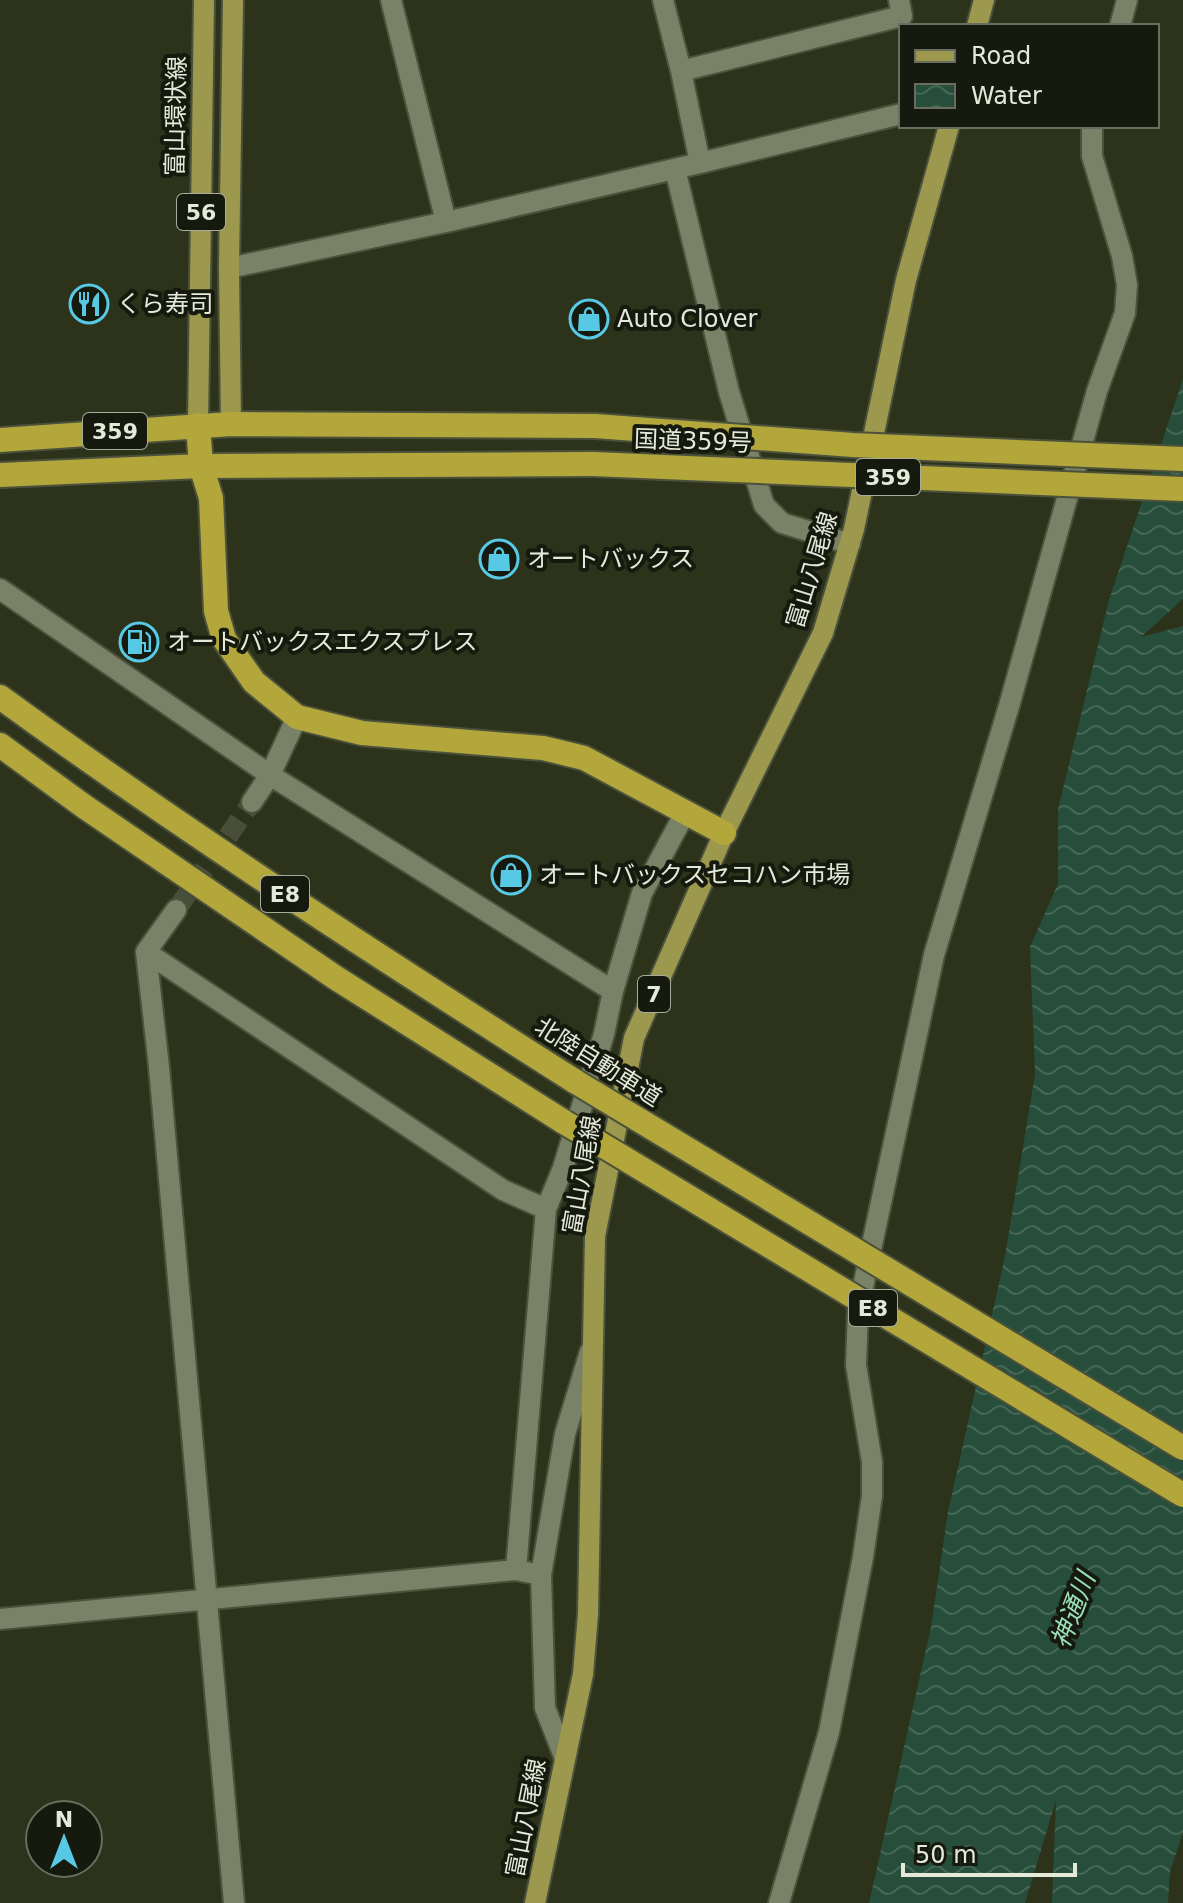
<svg xmlns="http://www.w3.org/2000/svg" width="1183" height="1903" font-family="'DejaVu Sans','Noto Sans JP',sans-serif">
<style>
.water{fill:url(#water-waves)}
.lines{fill:none;stroke-linecap:round;stroke-linejoin:round}
.minor-tunnel{stroke:#484e37;stroke-width:20;stroke-dasharray:20 10;stroke-linecap:butt}
.minor-casing{stroke:#4b513b;stroke-width:24}
.major-casing{stroke:#4b513b;stroke-width:24}
.highway-casing{stroke:#4b513b;stroke-width:28}
.minor{stroke:#798266;stroke-width:20}
.major{stroke:#9c984d;stroke-width:20}
.highway{stroke:#b3a73c;stroke-width:24}
.highway-bridge-casing{stroke:#4b513b;stroke-width:28;stroke-linecap:butt}
.highway-bridge{stroke:#b3a73c;stroke-width:24}
.labels{text-anchor:middle;stroke-width:8;stroke-linejoin:round;paint-order:stroke}
.shield{fill:#161a0e;stroke:#a6ab9c;stroke-width:2}
.shield-label{font-size:22px;font-weight:bold;fill:#e4e9d9}
.street-label{font-size:24px;fill:#e4e9d9;stroke:#161a0e}
.poi-label{font-size:24px;fill:#e4e9d9;stroke:#161a0e;text-anchor:start}
.water-label{font-size:26px;font-style:italic;fill:#9adfb9;stroke:#161a0e}
</style>
<defs>
<pattern id="water-waves" width="16" height="10" patternUnits="userSpaceOnUse" patternTransform="scale(2)"><rect width="16" height="10" fill="#264e3a"/><path d="M0 5q4-4 8 0t8 0" fill="none" stroke="#456856"/></pattern>
</defs>
<rect width="100%" height="100%" fill="#2c331a"/>
<path class="water" d="M1183 379V599L1141 637 1183 626V1833L1170 1871 1168 1903H1052L1056 1800 1025 1903H869L931 1627 948 1512 1005 1256 1035 1074 1030 947 1058 884V809L1109 600Z"/>
<g class="lines">
<path class="minor-tunnel" d="M176 910 252 802"/>
<defs>
<path id="minor" d="M391 0 446 222
M663 0 681 71 700 163
M1120 26 1127 0
M681 71 902 16 899 0
M675 169 729 392 764 505 782 523 850 544
M229 268 446 222 700 163 901 114
M0 589 270 775 613 991
M252 802 270 775 297 717
M176 910 146 952 159 1067 234 1903
M146 952 503 1190 546 1209 563 1168 604 1034 613 991 642 893 686 811
M516 1570 546 1209
M0 1619 516 1570 541 1575
M564 1756 545 1708 541 1575 565 1434 590 1352
M779 1903 829 1732 863 1557 872 1496V1462L856 1365 858 1310 934 955 1009 706 1097 391 1125 313 1127 285 1122 256 1092 156V126"/>
<path id="major" d="M977 26 984 0
M231 424 229 268 233 0
M198 425 204 0
M535 1903 583 1674 588 1614 595 1236 634 1038 724 833 823 633 854 529 906 280 949 126"/>
<path id="highway" d="M198 425 201 466 211 498 216 611 224 639 254 682 297 717 362 733 543 748 584 758 724 833
M0 440 231 424 595 426
M0 475 201 466 593 464
M0 697C187 833 381 958 576 1082
M0 745 85 807 336 978 564 1122"/>
</defs>
<use href="#minor" class="minor-casing"/>
<use href="#major" class="major-casing"/>
<use href="#highway" class="highway-casing"/>
<use href="#minor" class="minor"/>
<use href="#major" class="major"/>
<use href="#highway" class="highway"/>
<defs>
<path id="highway-bridge" d="M595 426 853 445 1183 459
M593 464 1183 489
M576 1082 1183 1448
M564 1122 1183 1495"/>
</defs>
<use href="#highway-bridge" class="highway-bridge-casing"/>
<use href="#highway-bridge" class="highway-bridge"/>
</g>
<defs>
<symbol id="restaurant-ring" viewBox="-11 -11 22 22"><circle r="9.5" fill="#161a0e" stroke="#58c9e4" stroke-width="1.5"/><path d="M-5-6h1v4h1v-4h1v4h1v-4h1v5L-1.5 .5V6h-2V.5L-5-1ZM5-6V6H3V1.5H1.5Q1.5-4 5-6Z" fill="#58c9e4"/></symbol>
<symbol id="shop-ring" viewBox="-11 -11 22 22"><circle r="9.5" fill="#161a0e" stroke="#58c9e4" stroke-width="1.5"/><path d="M-5-2.5h2.3a2.7 3.5 0 0 1 5.4 0H5L5.5 6h-11ZM-1.5-2.5h3a1.5 2.3 0 0 0-3 0Z" fill="#58c9e4"/></symbol>
<symbol id="fuel-ring" viewBox="-11 -11 22 22"><circle r="9.5" fill="#161a0e" stroke="#58c9e4" stroke-width="1.5"/><path d="M-5.5-6h7V0h2V4h1.3V-2.5L3-4.5l.8-.8L6-3V5H2.5V1h-1V6h-7ZM-4.2-4.7v3.2H.2V-4.7Z" fill="#58c9e4"/></symbol>
</defs>
<g fill-rule="evenodd">
<use href="#restaurant-ring" x="67" y="282" width="44" height="44"/>
<use href="#shop-ring" x="567" y="297" width="44" height="44"/>
<use href="#shop-ring" x="477" y="537" width="44" height="44"/>
<use href="#fuel-ring" x="117" y="620" width="44" height="44"/>
<use href="#shop-ring" x="489" y="853" width="44" height="44"/>
</g>
<g class="labels">
<g class="shield">
<rect x="177" y="194" width="48" height="36" rx="6"/>
<rect x="83" y="413" width="64" height="36" rx="6"/>
<rect x="856" y="459" width="64" height="36" rx="6"/>
<rect x="261" y="876" width="48" height="36" rx="6"/>
<rect x="638" y="976" width="32" height="36" rx="6"/>
<rect x="849" y="1290" width="48" height="36" rx="6"/>
</g>
<g class="shield-label">
<text x="201" y="220">56</text>
<text x="115" y="439">359</text>
<text x="888" y="485">359</text>
<text x="285" y="902">E8</text>
<text x="654" y="1002">7</text>
<text x="873" y="1316">E8</text>
</g>
<g class="street-label">
<text transform="translate(176 116) rotate(-89)" y="8">富山環状線</text>
<text transform="translate(693 441) rotate(2)" y="8">国道359号</text>
<text transform="translate(812 570) rotate(-73)" y="8">富山八尾線</text>
<text transform="translate(598 1062) rotate(32)" y="8">北陸自動車道</text>
<text transform="translate(582 1175) rotate(-80)" y="8">富山八尾線</text>
<text transform="translate(526 1818) rotate(-79)" y="8">富山八尾線</text>
</g>
<g class="poi-label">
<text x="117" y="312">くら寿司</text>
<text x="617" y="327">Auto Clover</text>
<text x="527" y="567">オートバックス</text>
<text x="167" y="650">オートバックスエクスプレス</text>
<text x="539" y="883">オートバックスセコハン市場</text>
</g>
<g class="water-label">
<text transform="translate(1073 1610) rotate(-69)" y="9">神通川</text>
</g>
</g>
<rect x="899" y="24" width="260" height="104" fill="#161a0e" stroke="#686d5f" stroke-width="2"/>
<rect x="915" y="50" width="40" height="12" fill="#9c984d" stroke="#686d5f" stroke-width="2"/>
<text x="971" y="64" font-size="24" fill="#e4e9d9">Road</text>
<rect x="915" y="84" width="40" height="24" fill="url(#water-waves)" stroke="#686d5f" stroke-width="2"/>
<text x="971" y="104" font-size="24" fill="#e4e9d9">Water</text>
<g transform="translate(64 1839)"><circle r="38" fill="#161a0e" stroke="#686d5f" stroke-width="2"/>
<path d="M0-6L14 30L0 20L-14 30Z" fill="#58c9e4"/>
<text y="-12" font-size="22" font-weight="bold" text-anchor="middle" fill="#e4e9d9">N</text>
</g>
<path d="M903 1863v12h172v-12" fill="none" stroke="#e4e9d9" stroke-width="4"/>
<text x="915" y="1863" font-size="24" fill="#e4e9d9" stroke="#161a0e" stroke-width="6" paint-order="stroke">50 m</text>
</svg>
